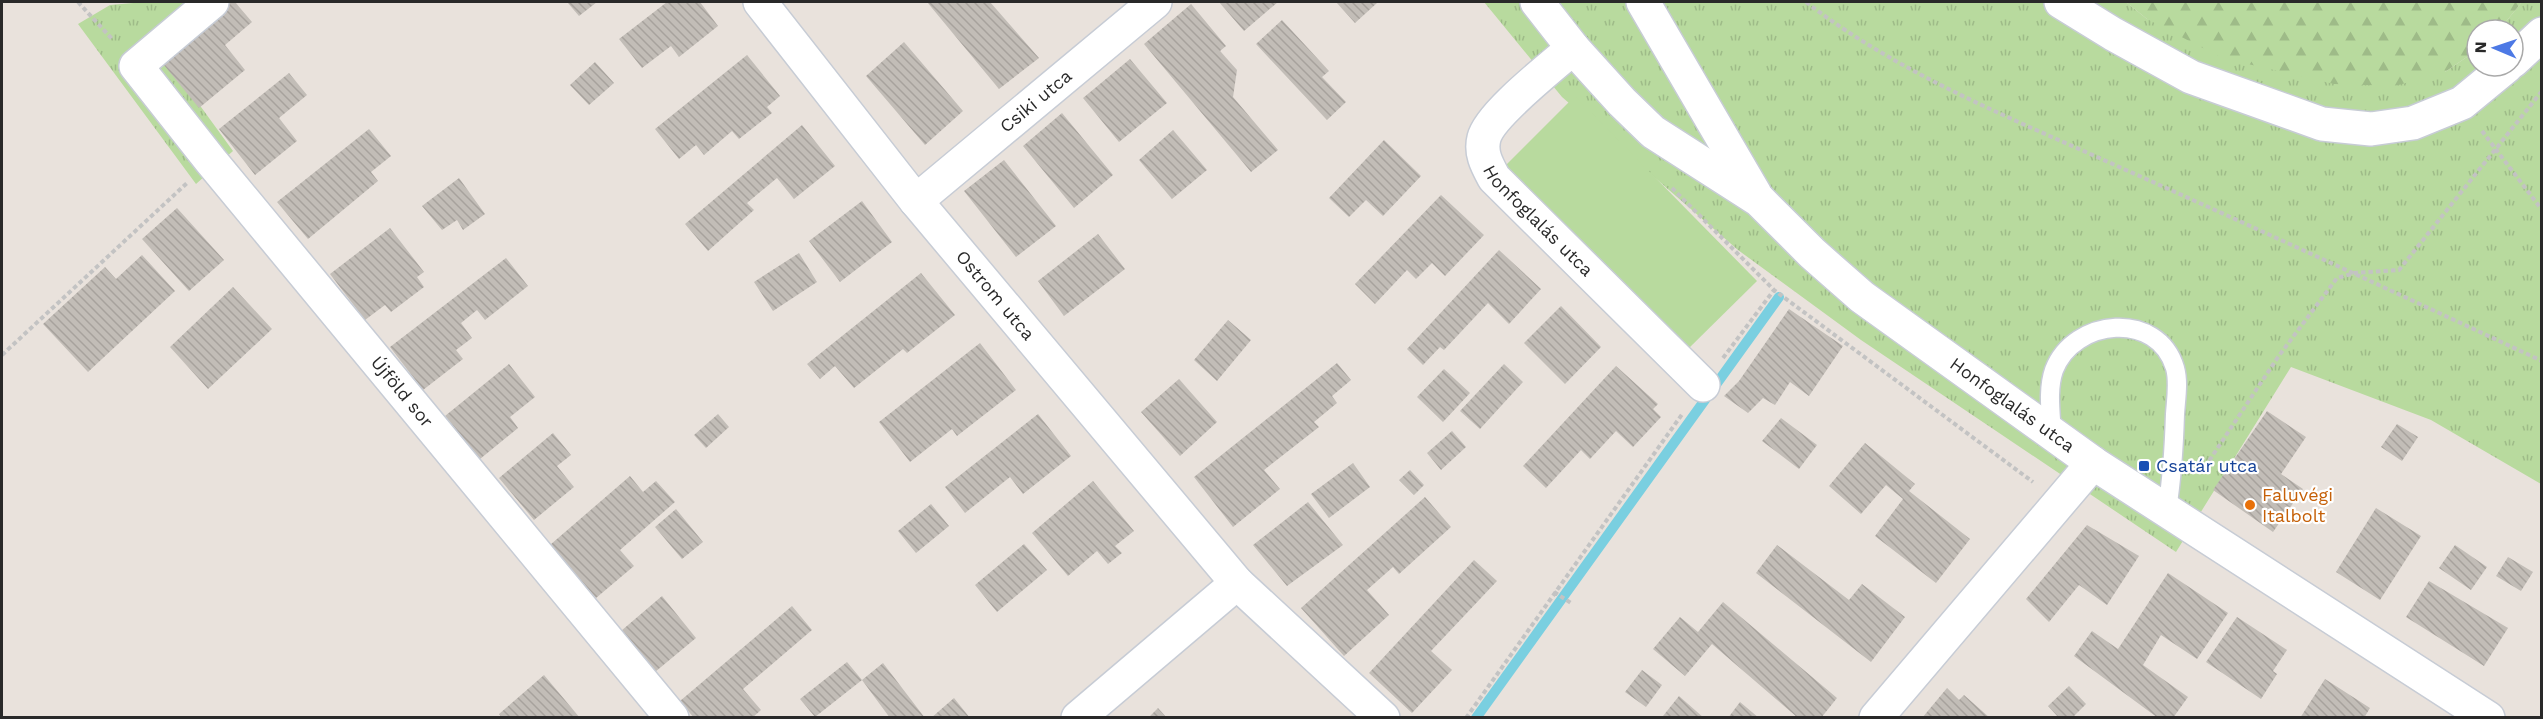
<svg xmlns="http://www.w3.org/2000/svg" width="2543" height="719" font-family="'Work Sans',sans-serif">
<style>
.grass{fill:url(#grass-tufts)}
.forest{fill:url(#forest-firs)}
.park{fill:#b8da9e}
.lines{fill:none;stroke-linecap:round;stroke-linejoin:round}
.stream{stroke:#7acfe0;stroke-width:10}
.building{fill:url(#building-back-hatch)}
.service-casing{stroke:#c7ccd5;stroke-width:21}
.minor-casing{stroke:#c7ccd5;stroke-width:36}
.path{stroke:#c3c3c3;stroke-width:4;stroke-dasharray:4.5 3;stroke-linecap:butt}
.service{stroke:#fff;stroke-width:18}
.minor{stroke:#fff;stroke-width:33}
.transit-dot{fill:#1a4fb4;stroke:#fff;stroke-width:2}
.food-dot{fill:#e8710a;stroke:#fff;stroke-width:2}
.labels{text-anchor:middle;stroke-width:4.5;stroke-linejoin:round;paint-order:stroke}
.street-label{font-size:18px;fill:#292929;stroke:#fff}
.transit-label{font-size:18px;fill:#164399;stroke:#fff;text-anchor:start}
.food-label{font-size:18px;fill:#c56008;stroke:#fff;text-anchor:start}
</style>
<defs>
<pattern id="grass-tufts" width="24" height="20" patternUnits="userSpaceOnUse" patternTransform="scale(1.5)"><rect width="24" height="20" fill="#b8da9e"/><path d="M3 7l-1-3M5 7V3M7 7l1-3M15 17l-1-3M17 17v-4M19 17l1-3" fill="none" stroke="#9ebb88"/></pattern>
<pattern id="forest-firs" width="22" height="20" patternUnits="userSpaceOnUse" patternTransform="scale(1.5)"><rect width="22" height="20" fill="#b8da9e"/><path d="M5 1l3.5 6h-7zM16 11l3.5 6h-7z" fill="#9ebb88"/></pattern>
<pattern id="building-back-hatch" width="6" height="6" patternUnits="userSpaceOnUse" patternTransform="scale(1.5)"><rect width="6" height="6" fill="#c2bdb7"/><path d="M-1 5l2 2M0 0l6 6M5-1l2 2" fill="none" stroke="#a7a29d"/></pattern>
</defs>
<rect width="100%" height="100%" fill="#e9e2dc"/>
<path class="grass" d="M145 2H231L164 56 233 151 196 184 78 24 110 5Z
M1484 2H2126L2147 19 2445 72 2477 50V66H2513V30H2499L2522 2H2541V484L2431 420 2291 367 2176 552 1861 340 1738 250 1562 97Z"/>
<path class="forest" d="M2126 2H2522L2499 30H2477V50L2445 72 2395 86 2334 84 2222 58 2147 19Z"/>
<path class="park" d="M1575 96 1757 281 1686 351 1505 166Z"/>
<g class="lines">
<path class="stream" d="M1476 718 1779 297"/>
</g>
<path class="building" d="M229 2H235L252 22 225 45 245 70 199 108 159 59Z
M567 2H597L579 16Z
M667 2H700L718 26 679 57 671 46 642 68 619 39Z
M927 2H990L1039 58 999 89Z
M1219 2H1278L1244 31Z
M1336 2H1376L1377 3 1355 23Z
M1191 4 1226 46 1220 51 1237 70 1233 97 1278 150 1251 172 1144 44Z
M1282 20 1329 71 1322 77 1346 102 1327 120 1256 44Z
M904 42 963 111 925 145 866 76Z
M747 55 780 96 767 107 772 113 739 139 732 131 704 155 696 145 679 159 655 129Z
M1130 59 1167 103 1119 142 1083 98Z
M595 62 614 83 589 105 570 85Z
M289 73 307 95 279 118 297 141 255 175 219 129Z
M1062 113 1113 175 1074 208 1023 146Z
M802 125 835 166 794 199 777 178 747 203 754 210 708 251 685 224Z
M369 129 391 156 371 172 378 181 308 239 277 202Z
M1173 130 1207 170 1172 199 1139 160Z
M1384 140 1421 176 1383 216 1366 200 1349 217 1329 198Z
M1004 160 1056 226 1016 257 964 191Z
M459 178 485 214 463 230 457 220 442 230 422 206Z
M1441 195 1484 235 1445 276 1432 263 1416 279 1407 270 1375 304 1355 284Z
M862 201 892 242 840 282 809 241Z
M177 208 224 260 189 291 142 239Z
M390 228 424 272 417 277 424 287 391 312 385 305 365 320 330 274Z
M1098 234 1125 269 1064 316 1038 281Z
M1499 250 1541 289 1509 324 1488 303 1444 350 1440 347 1423 365 1407 349Z
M799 253 817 282 773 311 754 282Z
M142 255 175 291 88 372 43 324 105 267 116 279Z
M506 258 528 286 485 320 477 310 461 323 472 338 456 350 463 359 423 390 390 347Z
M921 273 955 315 907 353 903 349 854 388 835 366 820 379 807 364Z
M233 287 272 329 208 389 170 347Z
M1561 306 1601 347 1565 384 1524 343Z
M1789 309 1843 346 1809 396 1790 382 1775 405 1763 398 1748 413 1724 396 1739 381Z
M1228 320 1251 340 1217 381 1194 360Z
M980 343 1016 390 957 436 952 429 910 462 879 422Z
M1337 363 1351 380 1332 396 1337 403 1314 422 1319 427 1264 470 1280 489 1233 527 1194 477Z
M509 364 535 397 510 417 518 428 480 459 445 416Z
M1504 364 1523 382 1480 429 1460 411Z
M1616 366 1658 404 1653 409 1661 417 1633 447 1616 431 1590 459 1581 450 1546 488 1523 466Z
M1444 369 1470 393 1443 422 1417 397Z
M1179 379 1217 422 1180 456 1141 412Z
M2267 411 2306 437 2281 474 2303 489 2273 532 2213 490Z
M718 414 729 427 706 448 694 435Z
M1038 414 1071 456 1023 494 1010 477 965 513 945 487Z
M1781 418 1817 445 1799 469 1762 441Z
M2397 424 2418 437 2402 461 2381 447Z
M1452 431 1466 447 1441 470 1427 453Z
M553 433 571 455 557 466 574 487 534 520 499 478Z
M1865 443 1915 484 1909 491 1970 539 1936 583 1875 536 1903 499 1886 485 1861 514 1829 486Z
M1353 463 1370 487 1329 518 1311 494Z
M1410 470 1424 485 1414 495 1399 480Z
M630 476 643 492 656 481 675 502 620 550 634 566 596 598 550 545Z
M1093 481 1134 531 1115 546 1122 553 1108 564 1097 551 1068 576 1032 533Z
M1425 497 1451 527 1399 574 1393 567 1367 590 1389 615 1344 656 1301 608Z
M1308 502 1343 545 1287 586 1253 545Z
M931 504 949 526 916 553 898 531Z
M2376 508 2421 536 2380 600 2336 572Z
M676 509 703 542 682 559 655 527Z
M2087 525 2139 556 2107 605 2079 585 2049 622 2026 599Z
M1024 544 1047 570 997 612 975 585Z
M1777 545 1849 600 1862 584 1905 617 1871 662 1756 573Z
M2455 545 2487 567 2471 590 2439 568Z
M2508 557 2533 572 2521 591 2496 576Z
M1474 560 1497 581 1431 651 1452 670 1412 713 1369 673Z
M2168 573 2228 613 2197 659 2161 635 2143 665 2188 697 2173 718H2158L2074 656 2092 631 2118 649Z
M2429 581 2508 628 2484 666 2406 617Z
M662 596 696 638 655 672 621 631Z
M1723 602 1837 698 1821 718H1798L1712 644 1685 676 1653 649 1680 617 1698 632Z
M792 606 812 630 743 689 761 710 752 718H694L680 701Z
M2237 617 2287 650 2273 671 2277 674 2261 699 2206 662Z
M847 662 862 680 883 663 925 718H890L862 680 815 717 800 699Z
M1642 670 1662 685 1646 707 1625 692Z
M544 675 580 718H502L499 714Z
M2325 679 2370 708 2364 718H2300Z
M2069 686 2086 704 2072 718H2059L2048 706Z
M1947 688 1959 700 1964 695 1990 718H1922Z
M1679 696 1704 718 1663 716Z
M954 698 970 718H931Z
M1740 702 1759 718H1728Z
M1158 708 1167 718H1148Z"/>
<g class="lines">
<defs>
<path id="service" d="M2052 434C2051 414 2047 390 2054 370 2074 318 2158 310 2175 368 2179 382 2176 399 2175 414 2174 446 2172 478 2167 510"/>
<g id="minor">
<path id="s1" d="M212 2 136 66 211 161 672 718"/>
<path id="s2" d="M760 2 916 201 1237 583 1383 718"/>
<path id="s3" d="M1537 2 1573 48 1622 102 1653 132 1759 200 1812 253 1862 297 2093 463 2488 718"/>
<path d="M1643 2 1755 194"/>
<path d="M2061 2 2113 34 2191 77 2322 124 2371 129 2413 123 2462 103 2507 66"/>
<path id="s4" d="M1573 48C1553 66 1490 114 1484 138 1480 153 1487 165 1494 178L1703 385"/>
<path d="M2513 61 2542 34"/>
<path id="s5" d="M916 201 1155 2"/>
<path d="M1078 718 1237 583"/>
<path d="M1876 718 2093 463"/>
</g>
</defs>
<use href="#service" class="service-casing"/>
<use href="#minor" class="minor-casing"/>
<path class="path" d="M78 2 113 40
M1806 2C1902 76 2016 120 2126 170 2265 232 2403 296 2542 361
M2482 131 2542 210
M1672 188 1774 290 2033 482
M2 355 187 183
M1723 358 1774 290
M2201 473 2278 357 2337 278 2355 273 2399 270 2542 91
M1554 592 1571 603
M1466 718 1683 413"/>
<use href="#service" class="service"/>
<use href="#minor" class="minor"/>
</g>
<rect class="transit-dot" x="2138" y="460" width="12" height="12" rx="3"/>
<circle class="food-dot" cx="2250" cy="505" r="6"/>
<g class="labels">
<g class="street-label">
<text dy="6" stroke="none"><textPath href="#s5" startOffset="156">Csiki utca</textPath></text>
<text dy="6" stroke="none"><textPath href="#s4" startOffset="231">Honfoglalás utca</textPath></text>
<text dy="6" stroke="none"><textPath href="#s2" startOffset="376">Ostrom utca</textPath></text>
<text dy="6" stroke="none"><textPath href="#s1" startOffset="520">Újföld sor</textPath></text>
<text dy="6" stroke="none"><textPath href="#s3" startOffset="627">Honfoglalás utca</textPath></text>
</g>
<g class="transit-label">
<text x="2156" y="472">Csatár utca</text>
</g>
<g class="food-label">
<text x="2262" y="501">Faluvégi<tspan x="2262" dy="21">Italbolt</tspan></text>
</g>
</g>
<rect width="2543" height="719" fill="none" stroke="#292929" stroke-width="6"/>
<g transform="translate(2495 48) rotate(272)"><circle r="28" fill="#ffffff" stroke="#a9a9a9" stroke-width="1.5"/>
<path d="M0-4.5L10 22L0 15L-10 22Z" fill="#4d79e5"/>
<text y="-9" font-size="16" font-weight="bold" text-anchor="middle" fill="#292929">N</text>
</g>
</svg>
